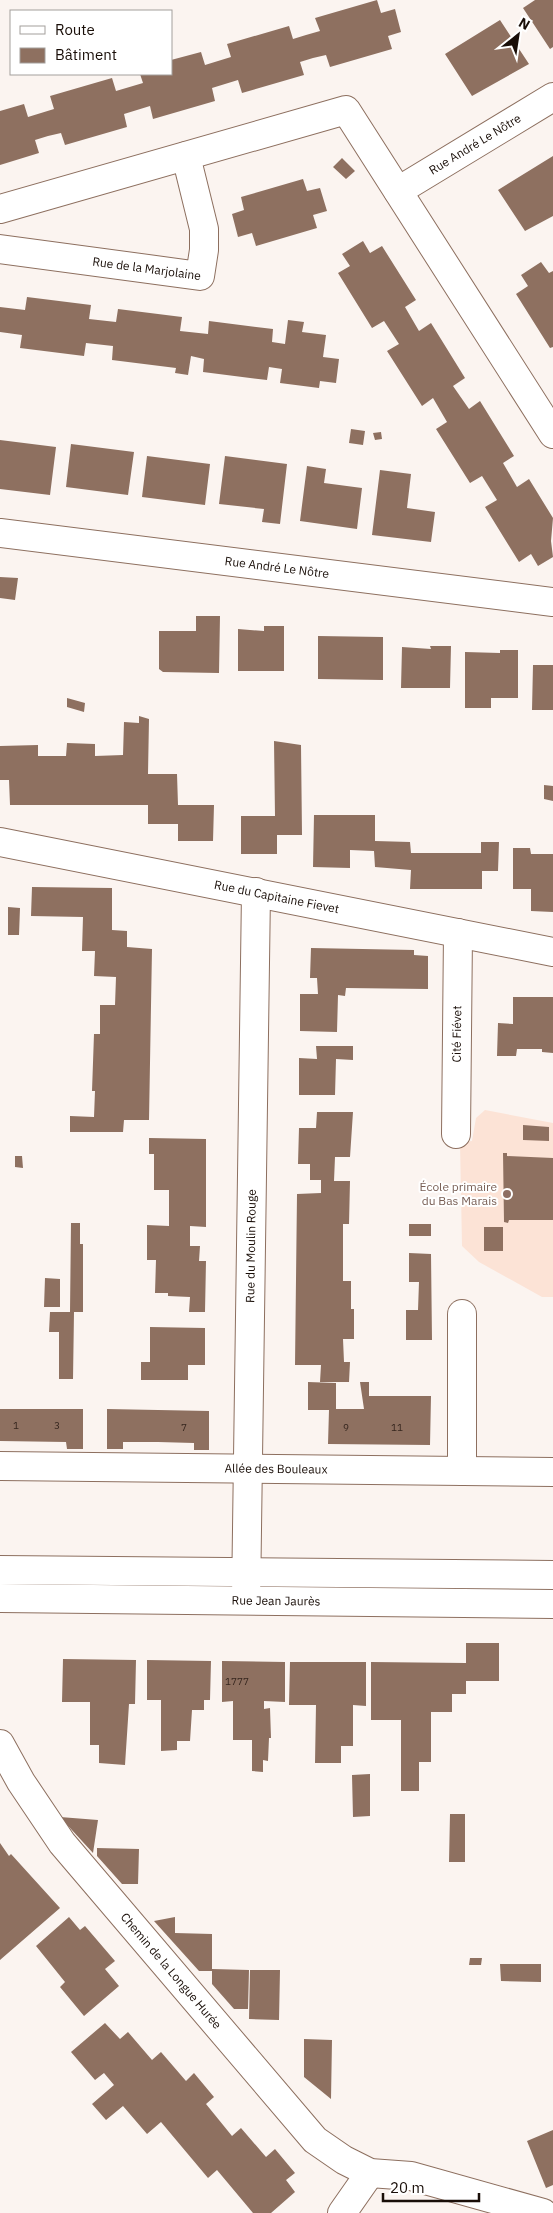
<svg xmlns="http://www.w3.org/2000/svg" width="553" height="2213" font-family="'IBM Plex Sans',sans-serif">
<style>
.built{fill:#fce3d6}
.building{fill:#8e7060}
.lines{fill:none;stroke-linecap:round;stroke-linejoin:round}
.minor-casing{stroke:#8d6f5f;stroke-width:30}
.secondary-casing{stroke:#8d6f5f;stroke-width:30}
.minor{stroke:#fff;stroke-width:28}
.secondary{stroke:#fff;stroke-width:28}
.education-dot{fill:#8d6e63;stroke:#fff;stroke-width:2}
.labels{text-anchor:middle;stroke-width:4;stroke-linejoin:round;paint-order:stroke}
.number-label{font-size:10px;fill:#36261e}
.street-label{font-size:12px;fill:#190e08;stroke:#fff}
.education-label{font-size:12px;fill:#785e54;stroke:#fff;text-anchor:end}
</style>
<rect width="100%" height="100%" fill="#fbf4f0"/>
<path class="built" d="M485 1110 553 1123V1297H542L479 1262 462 1246 460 1142 472 1141 476 1118Z"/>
<path class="building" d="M377 0 381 13 395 9 401 32 388 36 392 49 330 67 326 55 313 58 300 62 304 75 242 93 238 80 212 88 215 101 153 119 150 106 124 114 127 127 65 145 61 133 48 136 35 140 39 153 0 165V111L24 104 28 117 54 109 50 96 112 78 116 91 143 83 140 74H171V60L201 52 205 65 231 57 227 44 289 26 293 39 306 35 320 31 315 18Z
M535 0H553V47L550 49 523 8Z
M500 20 529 64 472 96 445 54Z
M553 156V216L525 231 498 190Z
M342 158 355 171 346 179 333 167Z
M303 179 307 191 320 188 327 211 313 215 317 228 256 246 252 233 238 237 232 214 244 210 241 197Z
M363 241 370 253 382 246 416 300 405 307 419 331 431 323 465 378 453 386 469 409 480 401 514 456 503 463 517 487 529 479 553 518 551 541 553 557 538 566 531 554 519 562 485 507 497 500 482 476 470 483 436 429 447 422 433 398 422 406 387 351 399 344 384 321 372 328 338 273 350 266 342 254Z
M541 262 549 273 553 271V347L550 348 516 294 528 286 521 275Z
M27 297 91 305 89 319 116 322 118 309 182 317 180 331 208 334 209 321 273 329 272 342 285 344 288 320 304 322 302 332 326 335 323 357 339 359 336 383 320 381 319 388 280 383 282 369 269 367 267 380 203 372 204 359 191 356 188 375 175 373 176 368 112 360 113 346 86 343 84 356 20 348 22 335 0 332V307L25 310Z
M351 429 365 431 363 445 349 443Z
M381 432 382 439 375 440 373 433Z
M0 440 56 447 50 495 0 489Z
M71 444 134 452 128 495 66 487Z
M147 456 210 464 205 505 142 497Z
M225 456 287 464 280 524 262 522 264 509 219 504Z
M307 466 326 469 324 483 362 488 357 529 300 521Z
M380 470 411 474 407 508 435 512 431 542 372 535Z
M0 577 18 578 15 600 0 598Z
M196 616H220L219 673 163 672 159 669V631H196Z
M264 626H284V671H238V629L264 631Z
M318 636 383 637V680L318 679Z
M430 646H451L450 688H401L402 647 431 649Z
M500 650H518V698H491V708H465V652L500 653Z
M533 665H553V710H532Z
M67 698 85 703 84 712 67 707Z
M139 716 149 719 148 774H177L178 805H214L213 841H178V824H148V805H10L9 780H0V746L38 745V756H66L67 743 95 744V756L123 755 124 722 139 723Z
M274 741 301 745 302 835H277V854H241V816H275Z
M544 785 553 786V801L544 799Z
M314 815H375V841L410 842 411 853H481V842H499L498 871H482V889H410L411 870 375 867 374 851 350 850V868L313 867Z
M513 848H530L531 854H553V912L531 911V889H513Z
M32 887 112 888V930L127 931V947L152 949 149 1120H124L123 1132H70V1116L94 1117 95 1091H92L94 1034H100V1005H115L116 977 94 976 95 951H82L83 917 31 916Z
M8 907 20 908 19 935H8Z
M311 948 414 950V955L428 956V989L346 988 345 996 338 995 337 1032 300 1031V994H318L317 978H310Z
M513 997H553V1053L542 1052V1049H517L516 1056H497L498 1023 513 1024Z
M316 1046H353V1060L336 1059 335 1095H299V1058L317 1059Z
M317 1112H353L350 1157H335L334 1181H350L349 1224H343V1281H351V1309H354V1339H343L344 1362H350L349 1382H320L321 1365H295L297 1194 321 1193V1180H310V1164H298L299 1128H316Z
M523 1125 549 1127V1141L523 1140Z
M149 1138 206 1139V1227L190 1226V1246H200L199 1261H206L205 1312H189L190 1297 168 1296V1293H155L156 1260H147V1225L169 1226V1190H154V1154H149Z
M503 1153H507V1156L553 1158V1220H509L508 1223 504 1222Z
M15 1156H22L23 1168 15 1167Z
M71 1223H80V1244H83V1312H74L73 1379H59V1332H49L50 1312H70Z
M409 1224H431V1236H409Z
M484 1227H503V1251H484Z
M409 1253 431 1254 432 1340H406V1310H418L419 1282H409Z
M45 1278 60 1279V1307H44Z
M150 1327 205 1328V1365H188V1380H141V1362H150Z
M308 1382 336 1383V1409H364L360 1382H369V1396H431L430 1445 328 1444 329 1410H308Z
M0 1409H83V1449H67L66 1442 0 1441Z
M107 1409 209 1411V1450H194V1443L158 1442H123V1449H107Z
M466 1643H499V1681H466V1694H452V1712H431V1762H419V1791H401V1720H371V1662L466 1663Z
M63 1659 136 1660 135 1704H129L125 1765 99 1763V1745H90V1702H62Z
M147 1660 211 1661 210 1700H204V1710H192L190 1741H177V1750L161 1751V1700H147Z
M222 1661 285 1662V1702L264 1701V1709L270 1708 271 1738H269L268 1761 263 1760V1772L252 1771V1740H233V1701L222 1702Z
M290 1662H366V1706L353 1705V1746H341V1763H315L316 1705H289Z
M370 1774V1816L353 1817 352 1775Z
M450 1814H465V1862H449Z
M60 1817 98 1820 93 1853Z
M0 1843 9 1856 11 1854 60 1908 0 1960Z
M97 1848 139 1849 138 1884H122L97 1856Z
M69 1917 80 1930 85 1926 115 1961 105 1969 119 1986 84 2016 60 1987 65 1982 36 1946Z
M175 1917V1933L212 1934V1969L249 1970 248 2009H234L212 1984V1971H199L154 1921Z
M470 1958H482L481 1965H469Z
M500 1964H541V1982L501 1981Z
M250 1970H280L279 2020 249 2019Z
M105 2023 120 2039 128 2032 152 2060 161 2052 186 2081 194 2073 214 2097 206 2104 232 2136 241 2128 266 2157 275 2149 295 2173 286 2180 295 2192 271 2213H253L217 2170 208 2178 161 2122 147 2134 123 2106 106 2120 92 2104 114 2085 104 2073 95 2080 71 2052Z
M304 2039 332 2040 331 2099 304 2077Z
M553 2130V2185L546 2188 527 2141Z"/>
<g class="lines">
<defs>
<g id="minor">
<path id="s1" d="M398 191 553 97"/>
<path d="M0 209 346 110 553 434"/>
<path id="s2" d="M0 249 200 276 204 250V229L186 156"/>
<path id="s3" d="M0 533 553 602"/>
<path id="s4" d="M0 842 553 952"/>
<path id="s5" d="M456 1134 458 933"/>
<path id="s6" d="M0 1466 553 1472"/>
<path d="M462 1471V1314"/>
<path id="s7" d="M246 1600 256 892"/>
<path id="s8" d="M0 1744 21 1782 62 1843 315 2140 344 2160 370 2173 411 2176 543 2213"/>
<path d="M342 2213 370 2173"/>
</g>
<g id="secondary">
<path d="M0 1570 553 1575"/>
<path id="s9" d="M0 1598 553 1604"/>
</g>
</defs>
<use href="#minor" class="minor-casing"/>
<use href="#secondary" class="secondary-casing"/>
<use href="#minor" class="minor"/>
<use href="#secondary" class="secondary"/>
</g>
<circle class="education-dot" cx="507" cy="1194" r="5"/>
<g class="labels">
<g class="number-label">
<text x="16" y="1429">1</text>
<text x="57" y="1429">3</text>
<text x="184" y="1431">7</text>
<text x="346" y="1431">9</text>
<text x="397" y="1431">11</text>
<text x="237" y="1685">1777</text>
</g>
<g class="street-label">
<text dy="4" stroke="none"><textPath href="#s1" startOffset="90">Rue André Le Nôtre</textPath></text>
<text dy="4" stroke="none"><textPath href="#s2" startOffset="148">Rue de la Marjolaine</textPath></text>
<text dy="4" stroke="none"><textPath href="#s3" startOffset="279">Rue André Le Nôtre</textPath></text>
<text dy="4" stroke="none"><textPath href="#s4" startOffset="282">Rue du Capitaine Fievet</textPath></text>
<text dy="4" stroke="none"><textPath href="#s5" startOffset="100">Cité Fiévet</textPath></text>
<text dy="4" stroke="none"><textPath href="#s7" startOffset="354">Rue du Moulin Rouge</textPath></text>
<text dy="4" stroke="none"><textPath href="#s6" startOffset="276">Allée des Bouleaux</textPath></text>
<text dy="4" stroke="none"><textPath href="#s9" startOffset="276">Rue Jean Jaurès</textPath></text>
<text dy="4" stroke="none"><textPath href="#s8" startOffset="285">Chemin de la Longue Hurée</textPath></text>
</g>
<g class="education-label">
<text x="497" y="1191">École primaire<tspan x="497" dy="14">du Bas Marais</tspan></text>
</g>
</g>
<rect x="10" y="10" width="162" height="65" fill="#ffffff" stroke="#a39f9c"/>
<rect x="20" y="26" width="25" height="8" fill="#ffffff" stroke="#a39f9c"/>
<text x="55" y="35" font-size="15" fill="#190e08">Route</text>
<rect x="20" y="48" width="25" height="15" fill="#8e7060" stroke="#a39f9c"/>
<text x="55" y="60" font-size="15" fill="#190e08">Bâtiment</text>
<g transform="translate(518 35) rotate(30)" stroke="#ffffff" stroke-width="4" paint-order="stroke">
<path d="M0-4L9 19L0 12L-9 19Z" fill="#190e08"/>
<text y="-8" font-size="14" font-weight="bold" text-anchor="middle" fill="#190e08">N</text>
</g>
<path d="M383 2193v8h96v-8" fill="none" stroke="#190e08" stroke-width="2.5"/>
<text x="390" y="2193" font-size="15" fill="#190e08" stroke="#ffffff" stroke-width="4" paint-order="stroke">20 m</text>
</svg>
